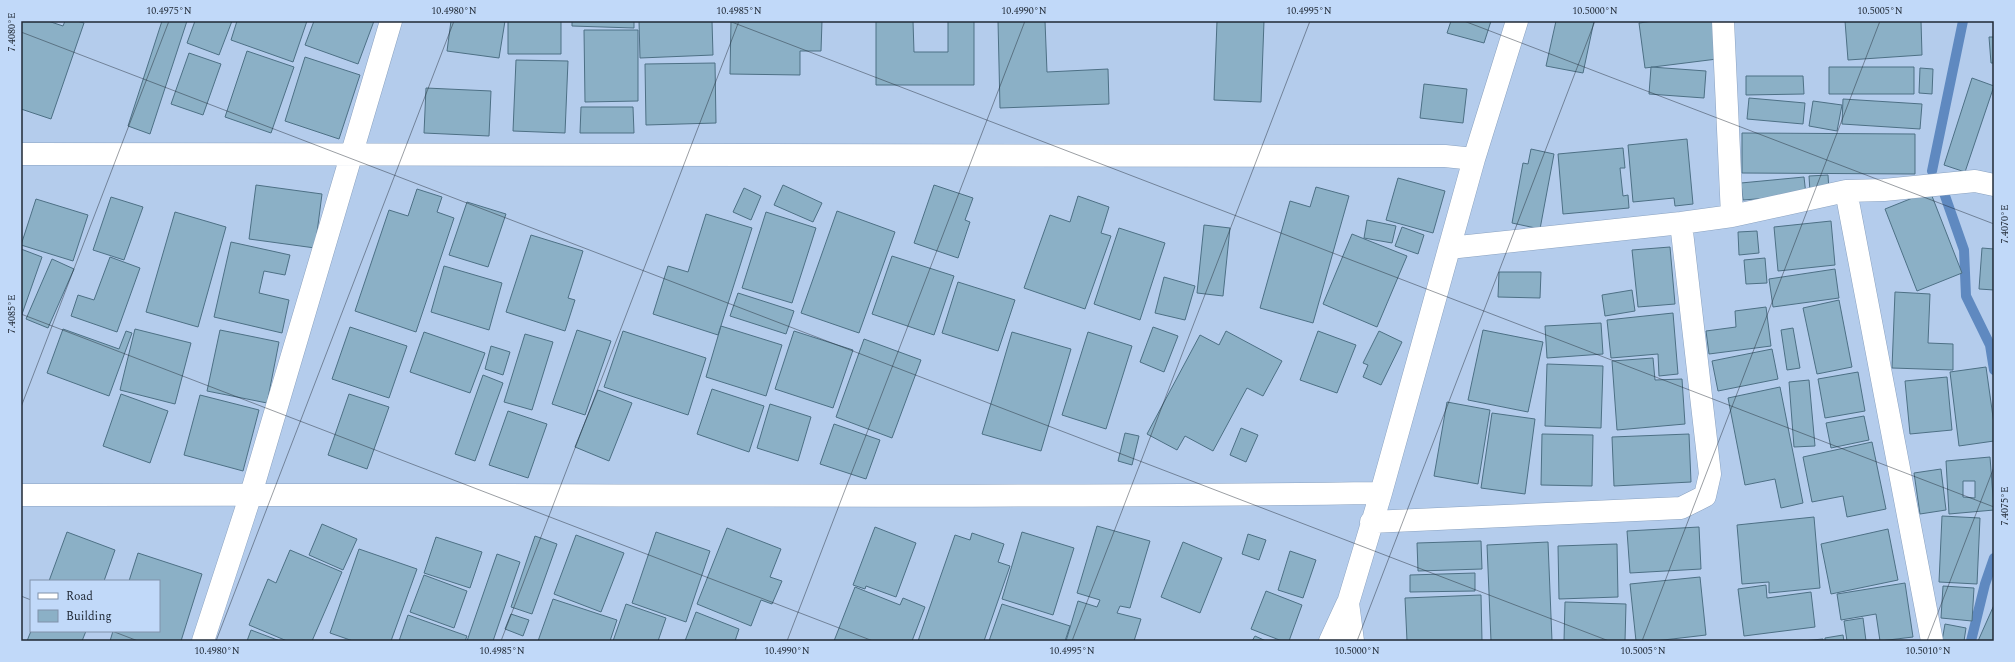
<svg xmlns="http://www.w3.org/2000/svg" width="2015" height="662" font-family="Spectral,serif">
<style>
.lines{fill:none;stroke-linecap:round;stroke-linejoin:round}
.stream{stroke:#5f89c0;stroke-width:10}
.building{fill:#8bb0c6;stroke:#4d7085;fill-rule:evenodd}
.minor-casing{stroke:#8aa2c0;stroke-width:23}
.minor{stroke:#fff;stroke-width:22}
.ticks{fill:none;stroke:#1f2834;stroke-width:1;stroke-opacity:0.45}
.neatline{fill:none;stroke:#1f2834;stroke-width:1.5}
.ticks-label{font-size:10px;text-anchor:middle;fill:#1f2834}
</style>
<rect width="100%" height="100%" fill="#b4ccec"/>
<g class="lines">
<path class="stream" d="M1932 171 1963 21
M1944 193 1964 250 1966 296 1990 345 1994 370
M1971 641 1985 584 1994 558"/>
</g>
<path class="building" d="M21 21H48L63 26 65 21H77L84 23 51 119 21 109Z
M162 21H187L150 134 128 126Z
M195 21H232L219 55 187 43Z
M237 21H307L293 62 231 40Z
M314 21H374L358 64 305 45Z
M451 21H505L499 58 447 51Z
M508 21H561V54H508Z
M572 21H634V28L572 26Z
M639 21H712L713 55 640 58Z
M731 21H822L821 51H800V75L730 74Z
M876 21H913L914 52H948V21H974V85H876Z
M998 21H1045L1047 72 1108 69 1109 104 1000 108Z
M1217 21H1264L1261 102 1214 100Z
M1451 21H1491L1484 43 1447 33Z
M1556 21H1594L1583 73 1546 66Z
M1654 21H1713L1717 59 1645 68 1639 23Z
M1845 21H1921L1922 55 1848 60Z
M584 30H638V101L585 102Z
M1989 37H1994V63H1991Z
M247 51 294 67 271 133 225 117Z
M189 53 221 64 203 115 171 104Z
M305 57 360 75 339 139 285 121Z
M516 60 568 61 565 133 513 131Z
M715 63 716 123 646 125 645 64Z
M1651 67 1706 71 1704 98 1649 94Z
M1829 67H1914V94H1829Z
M1920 68 1933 69 1932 94 1919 93Z
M1746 76H1803L1804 94 1746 95Z
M1972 78 1994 86 1965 172 1944 165Z
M1424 84 1467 89 1463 123 1420 118Z
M426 88 491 91 489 136 424 133Z
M1749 98 1805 103 1803 124 1747 119Z
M1843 99 1922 104 1920 129 1842 124Z
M1813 101 1842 105 1837 131 1809 126Z
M581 107H633L634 133H580Z
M1742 133 1915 134V174L1742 173Z
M1687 139 1693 204 1675 206 1674 198 1633 202 1628 145Z
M1623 148 1625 168H1620L1623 196 1628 195 1629 208 1563 214 1558 154Z
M1531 149 1554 154 1540 229 1512 223 1523 163 1528 164Z
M1828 175 1829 191 1810 192 1809 176Z
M1804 177 1806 195 1743 200 1741 183Z
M1398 178 1445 191 1433 233 1386 220Z
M256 185 322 194 315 248 249 239Z
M783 185 822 203 813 222 774 205Z
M934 185 973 198 965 220 970 222 958 258 914 243Z
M1316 187 1349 196 1313 323 1260 308 1290 201 1310 207Z
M744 188 761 196 751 220 733 212Z
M417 189 442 197 437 212 454 218 416 332 355 311 389 210 408 216Z
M1930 191 1962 273 1917 291 1885 209Z
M1078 196 1109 207 1101 233 1111 236 1085 309 1024 288 1050 215 1070 222Z
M111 197 143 207 124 260 93 250Z
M36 199 88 215 73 261 21 245Z
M467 202 506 214 488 267 449 255Z
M837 211 895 232 859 333 801 313Z
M175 212 226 227 198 327 146 312Z
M766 212 816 228 792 303 742 288Z
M706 214 752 228 718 335 653 314 668 266 688 272Z
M1367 220 1396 226 1392 243 1364 238Z
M1831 221 1835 265 1778 271 1774 227Z
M1204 225 1230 228 1223 296 1197 293Z
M1402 227 1424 235 1418 254 1395 246Z
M1119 228 1165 243 1140 320 1094 304Z
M1757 231 1759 253 1739 255 1738 232Z
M1352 234 1407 256 1377 327 1323 304Z
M531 235 583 251 568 298 575 300 565 331 506 312Z
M231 242 290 255 285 275 264 271 259 293 289 300 282 333 214 317Z
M1670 247 1675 304 1638 307 1632 250Z
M1982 248 1994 249V290L1979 289Z
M21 249 42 257 21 317Z
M892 256 954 276 934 335 872 314Z
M110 257 140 268 117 332 71 316 78 295 94 300Z
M1765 258 1767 283 1746 284 1744 260Z
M52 259 74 269 48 328 26 319Z
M444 266 502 283 489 330 431 312Z
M1835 269 1839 298 1773 307 1769 279Z
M1499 272H1541L1540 298 1498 297Z
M1164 277 1195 286 1185 320 1155 313Z
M958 282 1015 300 998 351 942 333Z
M1632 290 1635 311 1605 316 1602 295Z
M1895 292 1930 294 1928 343 1953 344V370L1892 368Z
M738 293 794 311 786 334 730 316Z
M1839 300 1852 367 1817 374 1803 308Z
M1766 307 1771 346 1709 354 1706 331 1736 327 1735 311Z
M1673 313 1678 374 1659 376 1658 354 1611 358 1607 320Z
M1601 323 1603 354 1547 358 1545 326Z
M721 326 782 345 766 396 706 377Z
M350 327 407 346 389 398 332 379Z
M1153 327 1178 336 1164 372 1140 362Z
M1793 328 1800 368 1787 370 1781 330Z
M63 329 119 349 126 331 132 333 109 396 47 373Z
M135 329 191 343 175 404 120 390Z
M220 330 279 342 267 403 207 391Z
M577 330 611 341 585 415 552 404Z
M1483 330 1543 342 1528 412 1468 400Z
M623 331 706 358 688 415 604 387Z
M794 331 853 350 833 408 775 389Z
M1226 331 1282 361 1263 396 1247 388 1213 451 1185 436 1177 450 1147 434 1200 335 1219 345Z
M1318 331 1356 345 1337 393 1300 380Z
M1379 331 1402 342 1381 385 1363 377 1368 365 1363 363Z
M424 332 485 353 470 393 410 372Z
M1012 332 1071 349 1041 451 982 434Z
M1088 332 1132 346 1106 429 1062 415Z
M525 334 553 342 532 410 504 402Z
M864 339 921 360 892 438 836 417Z
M491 346 510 352 503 375 485 369Z
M1772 349 1778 379 1718 391 1712 361Z
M1653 358 1655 380 1682 379 1685 424 1617 430 1612 361Z
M1547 364 1603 366 1601 428 1545 426Z
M1986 367 1994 424V441L1959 446 1950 372Z
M1858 372 1865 411 1825 418 1818 379Z
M483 375 503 383 475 461 455 454Z
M1947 377 1952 430 1910 434 1905 381Z
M1809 380 1815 446 1794 447 1789 382Z
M1780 387 1803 503 1781 508 1775 479 1745 485 1728 398Z
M712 389 764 406 749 452 697 434Z
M598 390 632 403 609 461 575 447Z
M121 394 168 411 150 463 103 446Z
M349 394 389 407 367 469 328 455Z
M200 395 259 410 243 471 184 455Z
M1447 402 1490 410 1478 484 1434 476Z
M770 404 811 417 798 461 757 448Z
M508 411 547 424 528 478 489 465Z
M1492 413 1535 419 1525 494 1481 488Z
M1864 416 1869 440 1831 448 1826 423Z
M834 424 880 440 866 479 820 464Z
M1241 428 1258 435 1246 462 1230 455Z
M1125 433 1139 436 1132 465 1118 461Z
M1542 434 1593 435 1592 486 1541 485Z
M1689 434 1691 482 1614 486 1612 437Z
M1872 442 1886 509 1847 517 1843 496 1812 502 1803 457Z
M1990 457 1994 510 1949 514 1946 461ZM1963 481H1975V498L1963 497Z
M1941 469 1946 510 1920 514 1914 473Z
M1942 516 1980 518 1977 584 1939 582Z
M1814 517 1820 588 1769 593V582L1742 584 1737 525Z
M322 524 357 539 343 570 309 555Z
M1097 526 1150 541 1130 608 1120 606 1117 613 1141 619 1134 641H1066L1078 601 1097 607 1100 600 1077 593Z
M875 527 916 543 896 597 866 586 865 589 853 585Z
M1699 527 1701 569 1630 573 1627 531Z
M727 528 781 549 770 577 782 581 772 604 761 600 751 626 697 604Z
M1888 529 1898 580 1831 594 1821 544Z
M67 532 115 550 104 581H49Z
M656 532 710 551 686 622 632 603Z
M1022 532 1074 548 1053 615 1002 599Z
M972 533 1004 544 998 562 1010 566 984 641H918L955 535 970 540Z
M1248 534 1266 540 1259 560 1242 554Z
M576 535 624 553 601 612 554 594Z
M535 536 557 544 532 614 511 607Z
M436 537 482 552 470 588 424 573Z
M1481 541 1482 569 1418 571 1417 543Z
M1183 542 1222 558 1200 613 1161 597Z
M1548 542 1552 641H1491L1487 545Z
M1617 544 1618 597 1559 599 1558 546Z
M359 549 417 569 391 641H353L330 633Z
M290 550 342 572 312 641H287L249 625 268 579 276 583Z
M1290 551 1316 560 1303 598 1278 590Z
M138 553 202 574 181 641H110L113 631H159V581H129Z
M497 554 520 562 493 641H467Z
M1475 573V591L1410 592V575Z
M424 575 467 591 454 628 410 612Z
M1700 577 1706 635 1655 641H1636L1630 584Z
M1905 583 1913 637 1880 641 1876 614 1841 620 1837 594Z
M1766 585 1767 598 1811 592 1815 627 1744 636 1738 589Z
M1943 586 1974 588 1972 621 1941 618Z
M855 587 900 605 903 598 925 607 912 641H834Z
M1266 591 1302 605 1289 641H1282L1251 629Z
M1481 595 1482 641H1407L1405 598Z
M553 599 617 620 610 641H538Z
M1565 602 1626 604 1625 641H1564Z
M626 604 666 618 658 641H613Z
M1002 604 1070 626 1065 641H989Z
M1994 605V641H1978Z
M696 612 739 629 735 641H685Z
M511 614 529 620 523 636 505 629Z
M408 615 467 636 465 641H399Z
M1863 618 1866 641H1847L1844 621Z
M1945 624 1966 628 1964 641H1942Z
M251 630 280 641H247Z
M31 631H86L82 641H27Z
M1843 635 1844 641H1825V638Z
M1255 636 1266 641H1252Z
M1823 639V641H1802Z"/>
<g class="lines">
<defs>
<path id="minor" d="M1723 21 1732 216
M21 154 1445 156 1474 159 1381 493 1348 603 1353 641
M1474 159 1517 21
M1846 191 1932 641
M1449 248 1681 223 1732 216 1846 191 1884 190 1975 181 1994 185
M21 495C474 493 927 499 1381 493
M1371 522 1681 508 1705 496 1710 474 1681 223
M203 641 251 494 391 21
M1330 641 1347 604"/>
</defs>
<use href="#minor" class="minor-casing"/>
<use href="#minor" class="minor"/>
</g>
<path class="ticks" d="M729 21 1994 507M1464 21 1994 224M21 32 1609 641M21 314 873 641M21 407 169 21M21 596 31 600M112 631 138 641M216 641 454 21M501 641 739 21M787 641 1025 21M1072 641 1310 21M1357 641 1595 21M1642 641 1880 21M1927 641 1994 467"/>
<rect width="2015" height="662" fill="none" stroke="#c1d9f9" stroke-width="44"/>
<rect x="30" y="580" width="130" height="52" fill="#c1d9f9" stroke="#8092aa"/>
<rect x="38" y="593" width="20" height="6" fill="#ffffff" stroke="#8092aa"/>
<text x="66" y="600" font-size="12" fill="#1f2834">Road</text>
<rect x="38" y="610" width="20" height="12" fill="#8bb0c6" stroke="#8092aa"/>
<text x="66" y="620" font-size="12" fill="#1f2834">Building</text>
<rect x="22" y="22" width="1971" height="618" class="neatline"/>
<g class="ticks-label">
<text x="169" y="14">10.4975°N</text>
<text x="454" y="14">10.4980°N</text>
<text x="739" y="14">10.4985°N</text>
<text x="1024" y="14">10.4990°N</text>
<text x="1309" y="14">10.4995°N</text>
<text x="1595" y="14">10.5000°N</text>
<text x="1880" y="14">10.5005°N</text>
<text transform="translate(11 32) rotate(-90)" y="4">7.4080°E</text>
<text transform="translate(2004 224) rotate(-90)" y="4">7.4070°E</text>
<text transform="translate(11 314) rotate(-90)" y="4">7.4085°E</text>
<text transform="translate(2004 506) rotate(-90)" y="4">7.4075°E</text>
<text x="217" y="654">10.4980°N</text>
<text x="502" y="654">10.4985°N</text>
<text x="787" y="654">10.4990°N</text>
<text x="1072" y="654">10.4995°N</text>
<text x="1357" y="654">10.5000°N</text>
<text x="1643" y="654">10.5005°N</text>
<text x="1928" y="654">10.5010°N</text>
</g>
</svg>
